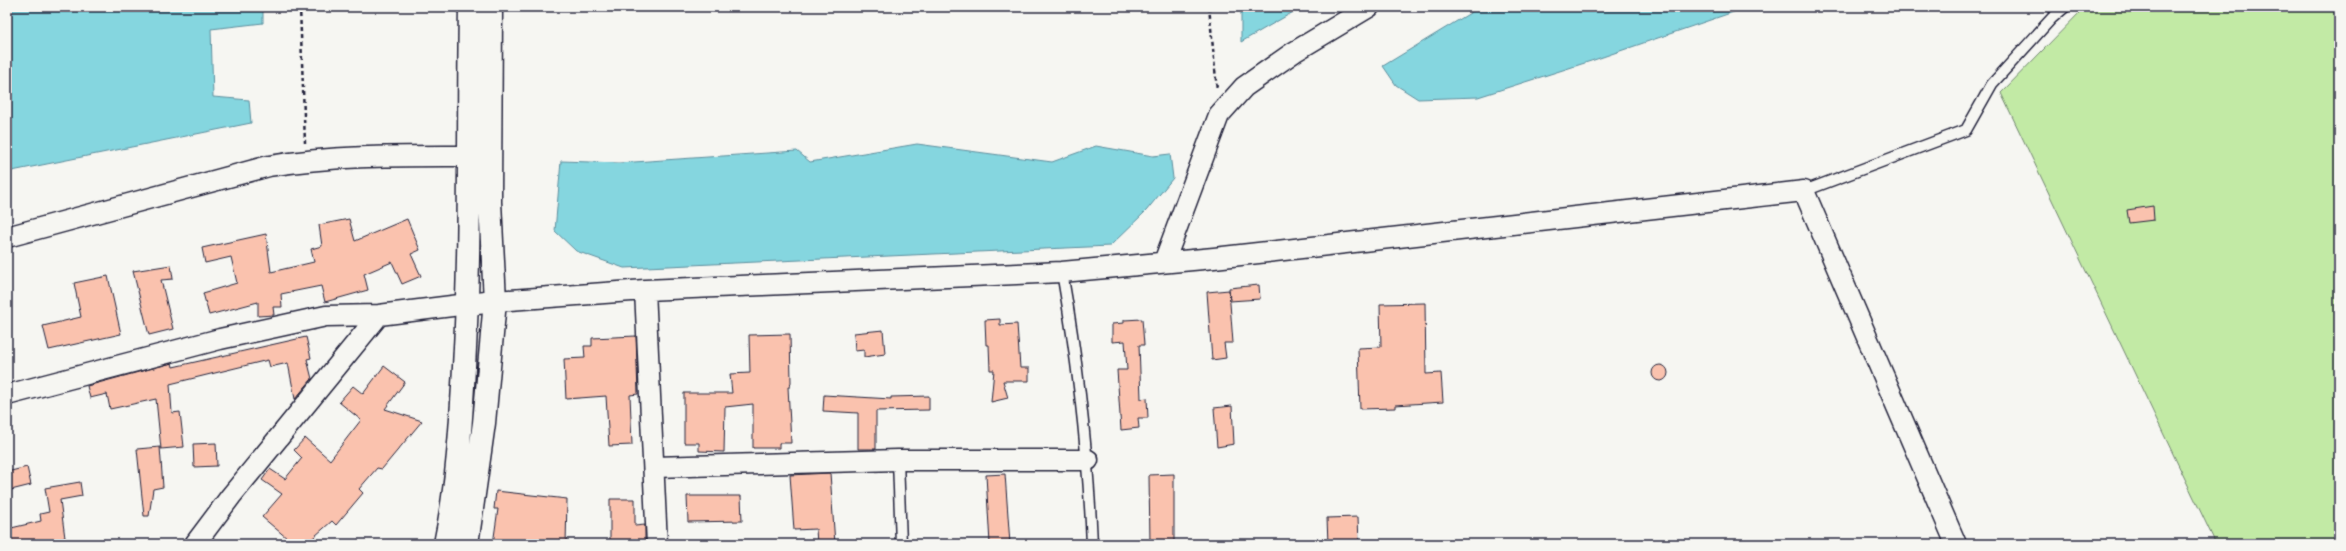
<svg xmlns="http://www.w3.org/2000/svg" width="2346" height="551" font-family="'Patrick Hand',sans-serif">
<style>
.green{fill:#c2eaa5;stroke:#728670}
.water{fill:#85d6df;stroke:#5d8e9d}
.building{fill:#fac2ae;stroke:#22223b}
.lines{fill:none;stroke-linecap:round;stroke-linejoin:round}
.service-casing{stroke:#22223b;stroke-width:13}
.minor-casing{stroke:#22223b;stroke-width:23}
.tertiary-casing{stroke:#22223b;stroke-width:25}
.secondary-casing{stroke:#22223b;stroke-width:25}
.path{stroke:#22223b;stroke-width:2.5;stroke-dasharray:4 3;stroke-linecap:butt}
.service{stroke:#f6f6f2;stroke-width:10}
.minor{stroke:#f6f6f2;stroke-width:20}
.tertiary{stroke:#f6f6f2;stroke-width:22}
.secondary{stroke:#f6f6f2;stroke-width:22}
</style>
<rect width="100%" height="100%" fill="#f6f6f2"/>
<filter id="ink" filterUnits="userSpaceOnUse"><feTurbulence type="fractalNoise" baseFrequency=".025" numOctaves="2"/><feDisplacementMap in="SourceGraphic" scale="8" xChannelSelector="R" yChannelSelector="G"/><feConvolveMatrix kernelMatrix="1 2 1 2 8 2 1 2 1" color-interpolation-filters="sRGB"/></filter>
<g filter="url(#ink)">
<path class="green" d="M2085 7H2339V544H2216L2001 93Z"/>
<path class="water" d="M7 7H263V23L211 29 213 97 249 100 251 123 7 172Z
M1241 7H1302L1241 42Z
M1480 7H1748L1591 61 1478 97 1418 99 1396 85 1383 66Z
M917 144 1052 162 1096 146 1153 156 1170 154 1173 178 1146 211 1110 246 624 268 576 251 555 231 561 161 619 163 797 151 810 162Z"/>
<path class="building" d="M2153 206 2154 220 2129 223 2127 210Z
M349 219 355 241 407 219 420 250 411 254 421 276 402 284 392 262 364 274 368 290 325 302 321 286 281 294 282 307H273L274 315 258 316V302L209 315 203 293 237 283 231 257 205 263 202 248 266 234 271 272 314 262 311 249 322 246 319 225Z
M171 265 173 279 161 280 173 329 149 335 133 271Z
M108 276 121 334 49 350 43 326 81 317 74 283Z
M1259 285 1260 299 1230 301 1229 288Z
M1229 290 1233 343H1224L1226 358 1212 360 1207 292Z
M1425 303 1426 374 1441 373 1443 402 1395 405V408L1360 409 1358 348 1381 347 1380 304Z
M1000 319V325L1017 324 1020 368H1029V381H1003L1008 398 991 402 994 370H990L989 345H986L985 320Z
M1142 319 1144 345H1139L1141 399 1147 398 1148 418H1138L1139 428 1121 430 1117 370H1127L1125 341 1112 342V324L1124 323V320Z
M883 330 885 354 864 357V350L855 351 854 333Z
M790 334 791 382 790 387H788L791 443H779V448H753V404L725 407 724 452 699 451V443H684V393H732L730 374 750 373 749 335Z
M636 336 638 394 630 395 632 445 609 446 606 396 566 399 564 359 585 358 584 346H592V338Z
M306 337 311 358 307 359 312 379 295 399 288 363 270 367 268 360 170 384 172 413 180 412 184 447 161 449 156 399 110 409 107 394 90 398 87 386 172 363 173 367Z
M1652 373a8 8 0 1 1 16 0a8 8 0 1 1-16 0Z
M384 366 405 382 385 409 422 421 382 469 377 468 359 489 363 493 336 525 332 521 306 544H294L262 517 282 494 262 480 270 469 285 479 302 458 294 450 305 438 330 460 361 420 339 402 353 386 363 394Z
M824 395 891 399V397L929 396V410L876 411V449H858V413L823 411Z
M1232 406 1234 444 1217 447 1214 408Z
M216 443 217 466 194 467 193 444Z
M160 447 163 487 153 489 149 516H144L137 449Z
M27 467 31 485 7 491V472Z
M830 473 835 544H817L816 529 794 530 790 475Z
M1005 474 1010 544H990L986 475Z
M1174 474V544H1150L1149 475Z
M80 482 82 496 60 500 65 538 26 544H7V529L41 521 40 514 49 512 45 488Z
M496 491 567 499 566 544H493L498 509H494Z
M687 496H741L742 521 688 522Z
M610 499H635V526L645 525V544H610Z
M1358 517 1359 544H1328L1327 518Z"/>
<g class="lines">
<defs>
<path id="service" d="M1804 191 1966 130 1992 84 2052 18 2065 7
M1062 272C1078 363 1088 451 1092 544
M898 460 901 544"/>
<path id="minor" d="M7 237 269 166C335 155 401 156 468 156
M1164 262 1219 115 1244 87 1294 52 1369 7
M645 290 657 544
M495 301 645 290 1062 272 1214 258 1804 191 1956 544
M7 395 220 339 326 316 379 315 468 304
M654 467 898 460H1088
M195 544 231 496 379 315"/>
<path id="tertiary" d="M468 304 495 301"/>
<path id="secondary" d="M445 544C457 486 461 426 464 367 471 247 468 127 470 7
M467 544 484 423 495 301 490 202 491 7"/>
</defs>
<use href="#service" class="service-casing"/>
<use href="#minor" class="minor-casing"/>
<use href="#tertiary" class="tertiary-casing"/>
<use href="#secondary" class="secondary-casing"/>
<path class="path" d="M300 7 305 143
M1209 7 1217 90"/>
<use href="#service" class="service"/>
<use href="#minor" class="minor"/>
<use href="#tertiary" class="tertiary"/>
<use href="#secondary" class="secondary"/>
</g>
</g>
<rect width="2346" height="551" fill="none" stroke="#f6f6f2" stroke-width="24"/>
<rect x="12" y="12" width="2322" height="527" fill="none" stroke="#22223b" stroke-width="1.5" filter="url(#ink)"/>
</svg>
